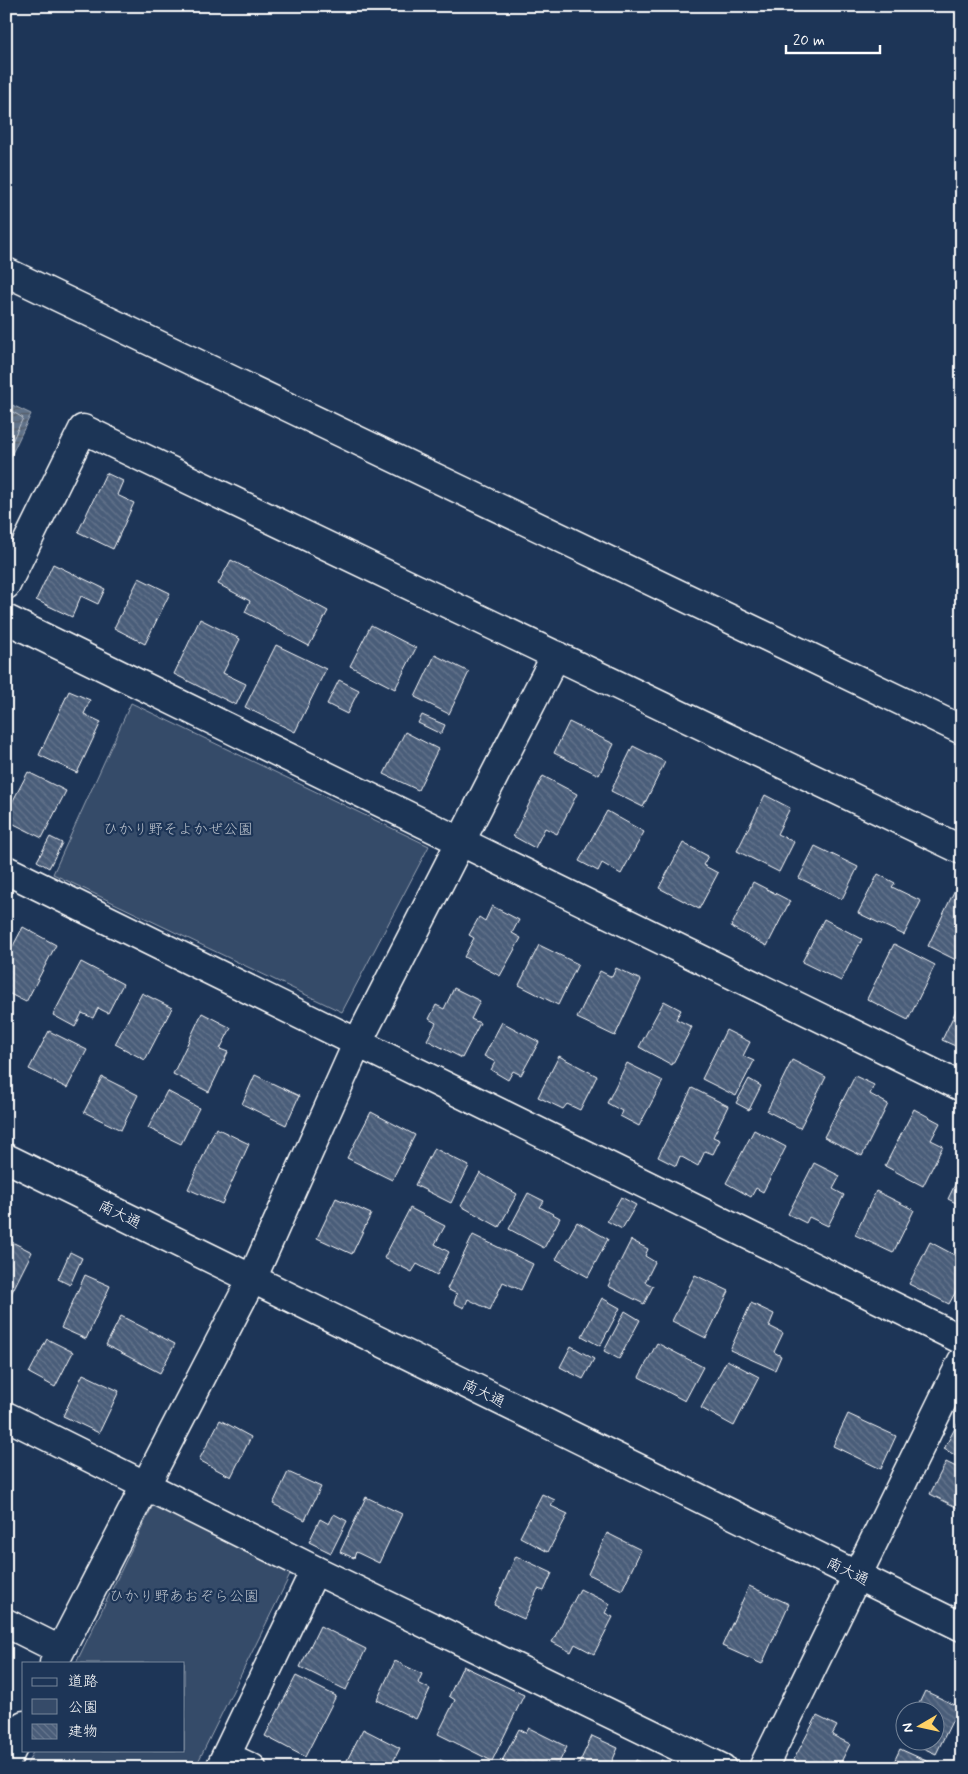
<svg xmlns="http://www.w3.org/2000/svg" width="968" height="1774" font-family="Mynerve,'Klee One',sans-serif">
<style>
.park{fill:#364b69;stroke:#9aa5b4}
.water{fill:url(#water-rules);stroke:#a0aab8}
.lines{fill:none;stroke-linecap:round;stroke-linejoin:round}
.shore{stroke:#c0c7d0;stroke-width:1}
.building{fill:url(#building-back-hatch);stroke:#fff}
.minor-casing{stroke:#fff;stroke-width:31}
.tertiary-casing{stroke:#fff;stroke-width:31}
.minor{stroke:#1d3557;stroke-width:28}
.tertiary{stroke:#1d3557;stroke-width:28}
.labels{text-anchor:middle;stroke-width:4.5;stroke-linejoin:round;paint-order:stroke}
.park-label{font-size:15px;fill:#b9c0ca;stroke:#1d3557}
.street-label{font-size:15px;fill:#fff;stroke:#1d3557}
</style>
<defs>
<pattern id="water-rules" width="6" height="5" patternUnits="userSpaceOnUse" patternTransform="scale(1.25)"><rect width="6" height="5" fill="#617289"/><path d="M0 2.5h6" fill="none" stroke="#555d67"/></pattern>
<pattern id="building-back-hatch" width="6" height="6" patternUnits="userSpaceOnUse" patternTransform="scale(1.25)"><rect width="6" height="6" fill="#4a5d79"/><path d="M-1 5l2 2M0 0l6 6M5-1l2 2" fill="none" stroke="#65758d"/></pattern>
</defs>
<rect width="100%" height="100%" fill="#1d3557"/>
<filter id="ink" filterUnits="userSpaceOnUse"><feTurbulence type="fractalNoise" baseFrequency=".02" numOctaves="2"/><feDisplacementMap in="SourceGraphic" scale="10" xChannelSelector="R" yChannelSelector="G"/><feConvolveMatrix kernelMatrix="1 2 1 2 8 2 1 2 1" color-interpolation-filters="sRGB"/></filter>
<g filter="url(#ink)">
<path class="park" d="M131 703 429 846 342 1012 53 874Z
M153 1505 291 1573 195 1768H25L34 1750H184V1663H76Z"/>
<path class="water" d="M6 402 31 414 6 466Z"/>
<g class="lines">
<path class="shore" d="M6 408 23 418 6 454"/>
</g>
<path class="building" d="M106 473 123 481 117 495 134 503 113 549 78 532Z
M231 560 328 611 309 646 245 612 250 601 218 584Z
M53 564 105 589 98 604 81 596 72 617 36 600Z
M139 578 170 593 145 644 114 628Z
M200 619 240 639 223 673 246 684 236 705 174 674Z
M371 625 416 648 395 689 350 666Z
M276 645 326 669 295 732 245 707Z
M435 655 469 672 449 714 415 697Z
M339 680 359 690 347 714 327 704Z
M69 691 90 700 84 714 101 722 77 773 39 755Z
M422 715 445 725 441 734 418 723Z
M569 722 614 744 599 775 554 753Z
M405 732 438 749 418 790 384 774Z
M633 746 665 762 643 807 611 791Z
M28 772 66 791 42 838 6 820V814Z
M543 776 577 794 557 834 545 828 535 848 513 836Z
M765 795 790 808 777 834 794 842 779 872 737 851Z
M607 811 644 832 621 874 602 863 598 871 579 861Z
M50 837 62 843 49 868 37 861Z
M683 843 708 856 703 865 718 873 699 909 659 888Z
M815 846 858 867 842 899 799 878Z
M878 874 895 883 892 887 921 901 904 935 858 913Z
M961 877H962V963L928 946Z
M753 882 790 901 767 946 731 927Z
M492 906 519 920 512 933 521 938 500 976 464 957 474 938 469 935 479 917 485 921Z
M824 919 862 939 841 981 802 962Z
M23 927 56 945 26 1002 6 992V959Z
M894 944 935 965 908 1020 867 999Z
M539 945 578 964 558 1005 519 985Z
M81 962 123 984 108 1013 98 1008 93 1018 82 1013 75 1027 53 1015Z
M616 968 641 980 615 1036 577 1018 600 971 612 977Z
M454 988 480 1001 471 1019 480 1023 462 1058 427 1040 436 1023 429 1019 436 1005 444 1009Z
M142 993 172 1008 145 1060 115 1044Z
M962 998V1049L942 1040Z
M664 1001 681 1010 676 1019 692 1027 672 1065 639 1047Z
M202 1013 231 1028 220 1049 228 1052 209 1092 173 1074Z
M502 1022 539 1042 521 1075 513 1071 508 1080 491 1070 495 1062 484 1056Z
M726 1030 750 1042 743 1056 754 1061 736 1096 702 1079Z
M49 1031 87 1050 67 1088 29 1069Z
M559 1056 597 1076 580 1110 567 1104 563 1109 538 1097Z
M792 1060 826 1077 800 1128 767 1111Z
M627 1063 663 1081 639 1126 620 1116 622 1111 607 1103Z
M255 1075 299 1096 286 1125 242 1104Z
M855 1076 874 1085 870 1094 888 1104 862 1156 824 1137Z
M102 1077 138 1095 121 1130 84 1112Z
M749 1079 761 1086 749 1110 736 1103Z
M692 1088 728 1106 713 1137 720 1140 713 1154 705 1151 698 1166 680 1156 676 1166 658 1157Z
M167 1091 199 1108 181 1144 148 1128Z
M914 1109 940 1123 931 1140 943 1146 923 1186 885 1166Z
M371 1112 415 1135 392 1180 347 1158Z
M216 1128 249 1144 222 1204 188 1189Z
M754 1130 786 1147 763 1192 756 1188 751 1197 726 1183Z
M434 1148 469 1166 451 1203 415 1185Z
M814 1163 840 1176 833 1189 844 1195 828 1226 809 1217 806 1223 788 1214Z
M962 1170V1206L948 1199Z
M480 1173 517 1194 499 1227 461 1206Z
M876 1191 914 1210 893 1253 855 1235Z
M528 1193 544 1201 540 1207 560 1218 544 1248 509 1229Z
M621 1197 636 1205 622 1229 607 1221Z
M336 1198 371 1214 352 1254 317 1238Z
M410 1208 445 1226 435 1244 449 1252 437 1275 417 1264 412 1272 384 1258Z
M577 1222 608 1239 588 1277 556 1259Z
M473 1235 533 1264 521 1290 503 1282 490 1310 468 1299 464 1308 454 1303 457 1294 447 1289Z
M6 1239 32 1252 7 1302H6Z
M631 1240 648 1249 645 1256 655 1262 645 1282 653 1286 644 1304 608 1286Z
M930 1242 962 1259V1280L949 1304 909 1284Z
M70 1252 82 1258 70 1285 58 1279Z
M85 1275 110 1286 86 1339 61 1328Z
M695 1275 729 1291 706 1338 672 1321Z
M602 1298 620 1308 600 1346 582 1336Z
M751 1303 774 1314 769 1326 783 1333 774 1352 781 1356 775 1370 730 1350Z
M625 1311 640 1320 619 1359 604 1351Z
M121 1316 175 1344 160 1373 106 1345Z
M47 1339 73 1352 55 1387 29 1373Z
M657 1343 703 1367 685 1401 639 1377Z
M571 1346 594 1359 583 1379 560 1367Z
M727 1360 759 1377 734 1426 701 1408Z
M83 1374 119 1391 99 1433 63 1416Z
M848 1414 896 1436 881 1469 833 1446Z
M962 1415V1459L944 1449Z
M220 1420 251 1437 231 1477 199 1460Z
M946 1462 962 1470V1510L930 1494Z
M288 1472 321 1487 305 1520 273 1504Z
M542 1494 555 1500 551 1506 568 1514 548 1552 520 1537Z
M366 1497 402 1514 379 1563 356 1552 354 1558 340 1552Z
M334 1514 347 1521 331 1553 309 1542 320 1519 329 1524Z
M607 1533 641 1550 622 1590 588 1574Z
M516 1556 552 1573 544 1591 538 1589 524 1619 494 1605Z
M749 1586 789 1604 762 1664 722 1646Z
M580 1589 610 1604 605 1613 613 1617 594 1654 575 1644 571 1652 552 1642Z
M320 1626 366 1649 346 1690 300 1667Z
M395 1661 422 1674 418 1683 430 1689 416 1719 377 1700Z
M463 1666 524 1695 492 1761 438 1734 455 1700 449 1696Z
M296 1676 336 1696 305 1757 265 1736Z
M925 1691 959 1707 936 1754 910 1742H936V1712H915Z
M817 1716 837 1726 832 1735 850 1744 838 1768H801L792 1763Z
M529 1728 567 1747 556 1768H515L502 1761 519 1729 526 1733Z
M363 1729 400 1748 390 1768H343Z
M592 1736 618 1748 609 1768H577Z
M900 1749 933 1764 931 1768H891Z
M440 1760 457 1768H436Z
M636 1760 648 1766 646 1768H632Z
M661 1760 678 1768H657Z"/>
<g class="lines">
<defs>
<path id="minor" d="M6 272 962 730
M6 585 83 429 962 850
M6 619 962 1087
M6 870 962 1340
M6 1416 315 1570 722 1768
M6 1623 60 1650
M54 1663 252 1279 357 1044 556 655
M226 1756 252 1768
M6 1762 24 1725
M220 1768 315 1570
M763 1768 962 1361"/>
<path id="tertiary" d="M6 1158 962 1627"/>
</defs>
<use href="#minor" class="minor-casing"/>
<use href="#tertiary" class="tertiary-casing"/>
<use href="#minor" class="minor"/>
<use href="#tertiary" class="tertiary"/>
</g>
</g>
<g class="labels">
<g class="park-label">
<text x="178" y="834">ひかり野そよかぜ公園</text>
<text x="184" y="1601">ひかり野あおぞら公園</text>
</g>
<g class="street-label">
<text transform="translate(120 1214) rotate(26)" y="5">南大通</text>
<text transform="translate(484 1393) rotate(26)" y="5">南大通</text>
<text transform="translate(848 1571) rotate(26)" y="5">南大通</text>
</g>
</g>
<rect width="968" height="1774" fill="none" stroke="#1d3557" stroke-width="25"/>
<rect x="12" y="12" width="943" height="1749" fill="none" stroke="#fff" stroke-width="2" filter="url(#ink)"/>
<rect x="22" y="1662" width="162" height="90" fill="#1d3557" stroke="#77869a"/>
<rect x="32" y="1678" width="25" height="8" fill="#1d3557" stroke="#77869a"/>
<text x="68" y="1686" font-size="15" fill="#ffffff">道路</text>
<rect x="32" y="1699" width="25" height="15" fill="#364b69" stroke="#77869a"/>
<text x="68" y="1712" font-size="15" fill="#ffffff">公園</text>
<rect x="32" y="1724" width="25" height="15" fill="url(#building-back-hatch)" stroke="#77869a"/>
<text x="68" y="1736" font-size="15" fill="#ffffff">建物</text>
<g transform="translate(920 1726) rotate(261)"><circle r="24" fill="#1d3557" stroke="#77869a"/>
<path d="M0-4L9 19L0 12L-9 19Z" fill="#ffd166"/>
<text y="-8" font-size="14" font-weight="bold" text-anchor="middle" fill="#ffffff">N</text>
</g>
<path d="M786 45v8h94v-8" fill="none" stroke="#ffffff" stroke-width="2.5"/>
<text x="793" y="45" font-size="15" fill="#ffffff" stroke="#1d3557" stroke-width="4" paint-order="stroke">20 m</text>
</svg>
